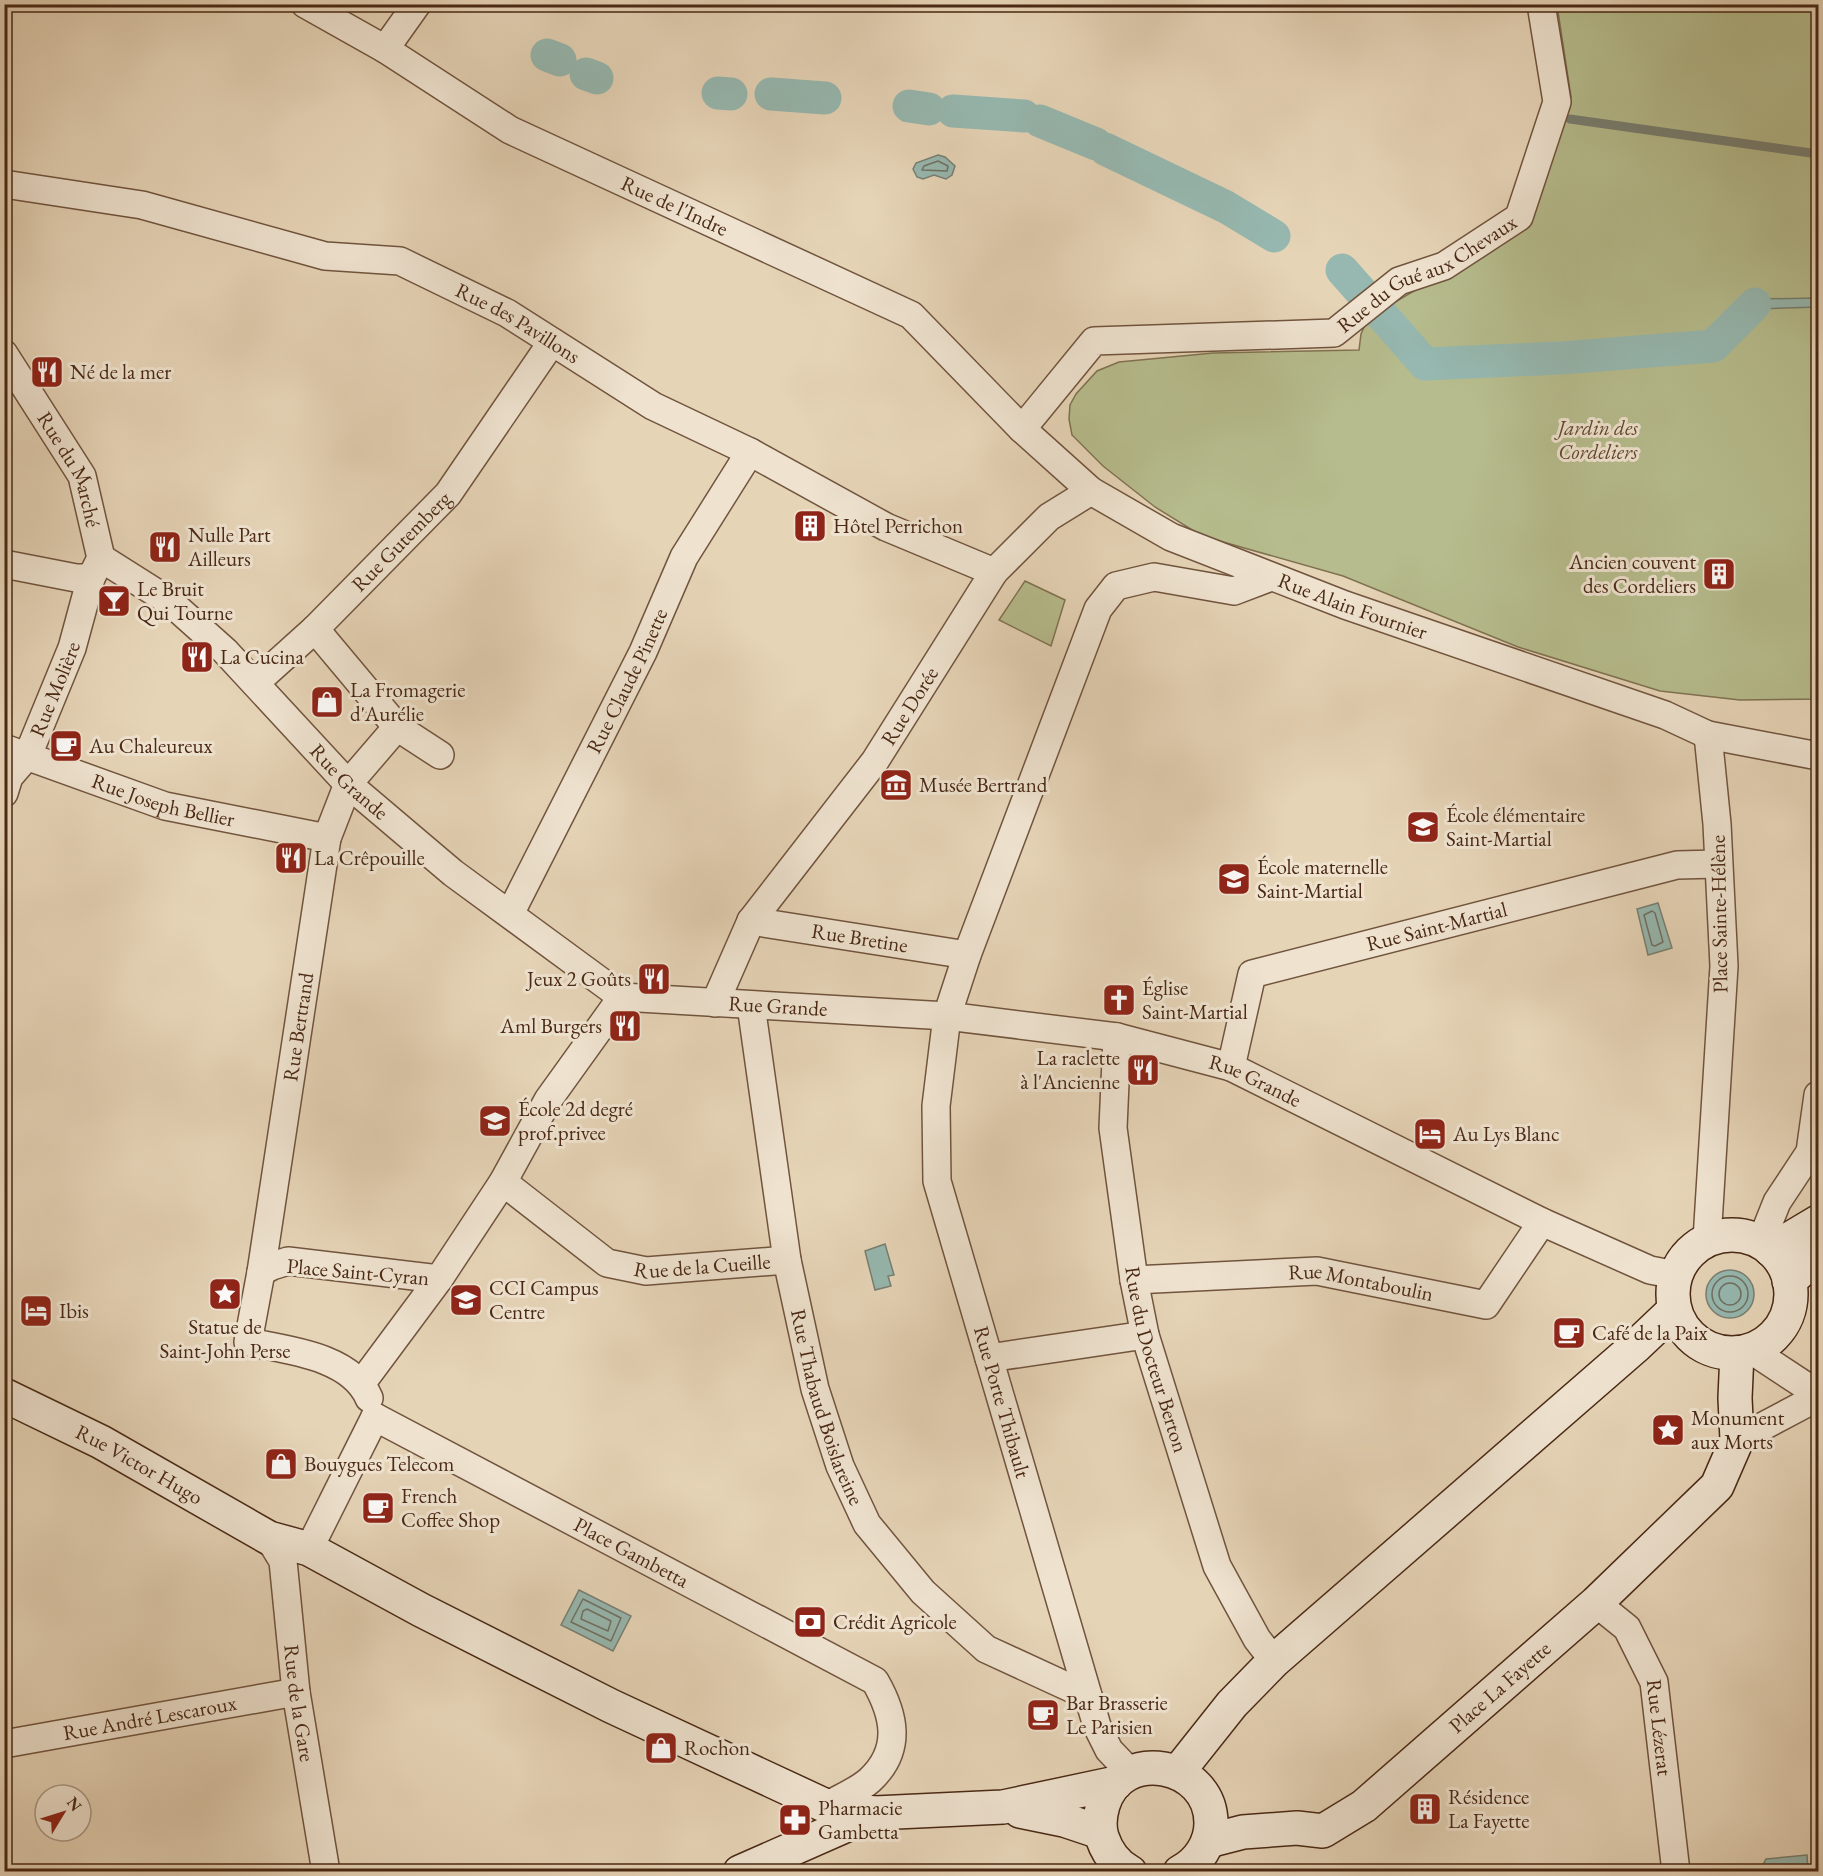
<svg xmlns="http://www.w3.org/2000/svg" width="1823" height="1876" font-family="'EB Garamond',serif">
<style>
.green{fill:#b6bc8d;stroke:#807251;stroke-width:1.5}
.water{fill:#96b8b0;stroke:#787f72;stroke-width:1.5}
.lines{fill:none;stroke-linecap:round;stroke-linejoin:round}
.shore{stroke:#707062;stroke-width:1.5}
.stream{stroke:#787f72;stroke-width:9}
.canal{stroke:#96b8b0;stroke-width:33}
.street-casing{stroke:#71543e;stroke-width:30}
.secondary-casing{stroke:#4a2915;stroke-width:36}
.street{stroke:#efe3d0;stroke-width:27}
.secondary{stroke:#efe3d0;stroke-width:33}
.labels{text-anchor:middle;stroke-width:6;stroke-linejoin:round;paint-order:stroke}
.street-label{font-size:21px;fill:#4a2915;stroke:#efe3d0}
.poi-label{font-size:21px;fill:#4a2915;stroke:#efe3d0;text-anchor:start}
.park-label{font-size:21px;font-style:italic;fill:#60462d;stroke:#efe3d0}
</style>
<rect width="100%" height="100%" fill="#e6d4b7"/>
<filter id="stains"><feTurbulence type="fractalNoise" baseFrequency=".00333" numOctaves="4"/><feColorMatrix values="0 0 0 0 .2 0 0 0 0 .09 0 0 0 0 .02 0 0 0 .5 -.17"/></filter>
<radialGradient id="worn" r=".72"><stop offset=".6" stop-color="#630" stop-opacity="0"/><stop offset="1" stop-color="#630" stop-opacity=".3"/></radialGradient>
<path class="green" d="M1557 5H1818V699L1740 700 1660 691 1518 647 1343 576 1202 536 1155 507 1103 466 1072 435 1069 419 1070 405 1076 394 1097 371 1119 362 1213 353 1359 350 1361 334 1368 318 1492 245 1525 221 1571 97Z
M1025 581 1065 600 1051 646 999 620Z"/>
<path class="water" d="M938 155 945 157 955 166 952 175 946 179 934 175 923 179 917 177 913 169 916 163Z
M1818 298V307L1755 309V299Z
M1658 903 1672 948 1648 955 1637 909Z
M885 1244 894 1275 888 1276 891 1286 875 1290 865 1251Z
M1706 1294a24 24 0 1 1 48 0a24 24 0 1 1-48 0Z
M579 1590 631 1616 613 1651 561 1625Z
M1807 1855 1808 1871 1760 1870 1766 1859Z"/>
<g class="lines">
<path class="shore" d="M938 161 948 166 947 171 922 170 924 166Z
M1652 911 1655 913 1663 942 1655 946 1652 945 1644 915Z
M1712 1294a18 18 0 1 1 36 0a18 18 0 1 1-36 0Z
M1719 1294a11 11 0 1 1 22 0a11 11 0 1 1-22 0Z
M583 1599 621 1618 611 1641 571 1622Z
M587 1609 611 1621 608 1631 581 1619 583 1611Z"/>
<path class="stream" d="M1570 119 1818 154"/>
<path class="canal" d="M547 55 560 60
M586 74 597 78
M718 93 731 94
M771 94 825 98
M909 106 929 109
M953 111 1024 116
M1040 121 1096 144
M1105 149 1226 207 1274 236
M1342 270 1425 364 1561 358 1713 346 1755 304"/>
<defs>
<g id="street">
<path id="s1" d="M305 4 385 49 510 130 911 315 1022 429 1091 491 1171 537 1345 605 1665 715 1708 735 1818 756"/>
<path d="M385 49 417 4"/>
<path id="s2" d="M4 184 142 205 325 256 400 261 507 313 653 406 750 452 886 527 994 572"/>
<path id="s3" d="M4 354 82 476 101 558"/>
<path id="s4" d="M1022 429 1094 341 1334 333 1399 281 1444 266 1519 217 1557 102 1541 4"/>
<path id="s5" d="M101 558 169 601 225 651 348 784 453 873 622 997 947 1016 1117 1037 1231 1067 1542 1222 1650 1270 1676 1275"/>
<path d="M4 564 76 578H91"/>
<path d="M255 683 315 629"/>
<path id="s6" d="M4 748 165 806 327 838"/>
<path id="s7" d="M440 755 397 727 315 629 448 494 552 342"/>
<path id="s8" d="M4 793 9 777 28 755 72 648 91 578 101 558"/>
<path id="s9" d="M510 914 643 652 684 557 750 452"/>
<path id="s10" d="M751 921 967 955"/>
<path id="s11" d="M715 1003 751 921 875 761 994 572 1049 517 1091 491"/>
<path id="s12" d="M751 1005 787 1260 815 1389 840 1466 867 1524 923 1592 986 1649 1088 1696"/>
<path id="s13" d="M1117 1037 1113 1128 1134 1280 1145 1335 1217 1566 1257 1639 1274 1661"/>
<path id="s14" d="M1231 1067 1252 974 1677 865 1718 864"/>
<path id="s15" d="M503 1182 607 1263 646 1271 787 1260"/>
<path d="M1707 1240 1724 966 1717 824 1708 735"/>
<path d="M1761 1242 1777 1202 1810 1152 1818 1095"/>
<path id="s16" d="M261 1272 327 838 348 784 397 727"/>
<path id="s17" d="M1134 1280 1317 1271 1486 1305 1542 1222"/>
<path d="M1751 1350 1818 1394"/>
<path d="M989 1358 1145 1335"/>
<path d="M361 1384 439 1279 503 1182 548 1100 622 997"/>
<path d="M369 1398C351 1356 287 1350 248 1342L261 1272 272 1266 288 1261 439 1279"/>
<path id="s18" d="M375 1417 875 1681C894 1714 903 1749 870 1780 858 1791 840 1798 826 1806"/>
<path d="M1737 1440 1818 1397"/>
<path id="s19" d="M269 1538 283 1561 296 1692 326 1872"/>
<path d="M309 1549 375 1417"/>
<path id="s20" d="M1596 1603 1627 1628 1654 1682 1676 1872"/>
<path id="s21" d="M4 1744 296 1692"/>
<path d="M1130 1772 1109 1750 1097 1726 937 1181 936 1106 947 1016 967 955 1098 609 1116 586 1154 577 1234 591 1271 577"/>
</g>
<g id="secondary">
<circle cx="1732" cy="1294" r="59"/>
<path d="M1771 1250 1818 1222"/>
<path d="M1789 1281 1818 1256"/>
<path id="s22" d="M4 1395 101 1442 269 1538 309 1549 421 1610 611 1706 826 1806 875 1813 1003 1807 1116 1783"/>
<path d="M1178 1772 1232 1704 1274 1661 1636 1346 1674 1310"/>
<path d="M1020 1811 1064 1820 1100 1832"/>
<path id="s23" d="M1208 1841 1243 1832 1297 1828 1323 1831 1364 1806 1596 1603 1717 1486 1737 1440 1735 1398 1737 1353"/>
<path d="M740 1872 874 1813"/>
<path d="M1130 1872C1116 1865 1107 1852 1102 1837 1099 1827 1100 1815 1103 1805 1121 1745 1211 1763 1211 1823 1211 1844 1198 1863 1180 1872"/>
</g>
</defs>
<use href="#street" class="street-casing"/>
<use href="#secondary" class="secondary-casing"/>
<use href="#street" class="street"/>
<use href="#secondary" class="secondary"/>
</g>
<defs>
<symbol id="restaurant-square" viewBox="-11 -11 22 22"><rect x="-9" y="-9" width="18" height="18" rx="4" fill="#8f2418" stroke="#efe3d0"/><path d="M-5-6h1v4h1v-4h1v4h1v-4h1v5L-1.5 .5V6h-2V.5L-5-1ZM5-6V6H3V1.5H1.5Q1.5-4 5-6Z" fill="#fff"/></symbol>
<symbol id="building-square" viewBox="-11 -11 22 22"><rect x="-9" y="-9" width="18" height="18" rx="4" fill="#8f2418" stroke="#efe3d0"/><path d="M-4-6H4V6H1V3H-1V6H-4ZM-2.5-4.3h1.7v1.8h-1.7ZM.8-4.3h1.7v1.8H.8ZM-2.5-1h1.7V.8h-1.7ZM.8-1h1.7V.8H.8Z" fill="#fff"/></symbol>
<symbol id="bar-square" viewBox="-11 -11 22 22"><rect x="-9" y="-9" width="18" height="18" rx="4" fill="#8f2418" stroke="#efe3d0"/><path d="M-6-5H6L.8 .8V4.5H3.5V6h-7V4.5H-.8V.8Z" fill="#fff"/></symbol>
<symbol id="shop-square" viewBox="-11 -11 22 22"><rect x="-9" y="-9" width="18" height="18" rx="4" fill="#8f2418" stroke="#efe3d0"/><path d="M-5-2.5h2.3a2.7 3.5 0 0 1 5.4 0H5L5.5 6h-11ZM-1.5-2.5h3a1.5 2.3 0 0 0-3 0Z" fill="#fff"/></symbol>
<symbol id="cafe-square" viewBox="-11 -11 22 22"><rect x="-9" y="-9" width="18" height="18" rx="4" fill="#8f2418" stroke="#efe3d0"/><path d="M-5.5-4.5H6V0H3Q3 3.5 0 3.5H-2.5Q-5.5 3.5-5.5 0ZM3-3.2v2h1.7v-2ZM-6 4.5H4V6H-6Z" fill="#fff"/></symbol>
<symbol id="museum-square" viewBox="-11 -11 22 22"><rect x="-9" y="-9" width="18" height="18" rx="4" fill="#8f2418" stroke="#efe3d0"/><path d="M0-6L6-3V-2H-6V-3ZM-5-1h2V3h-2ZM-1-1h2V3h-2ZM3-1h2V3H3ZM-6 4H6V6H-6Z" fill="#fff"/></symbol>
<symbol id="school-square" viewBox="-11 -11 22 22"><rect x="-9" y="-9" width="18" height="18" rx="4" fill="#8f2418" stroke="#efe3d0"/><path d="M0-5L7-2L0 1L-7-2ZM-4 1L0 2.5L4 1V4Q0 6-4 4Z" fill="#fff"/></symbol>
<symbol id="church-square" viewBox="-11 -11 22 22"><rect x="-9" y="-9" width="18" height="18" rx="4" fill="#8f2418" stroke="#efe3d0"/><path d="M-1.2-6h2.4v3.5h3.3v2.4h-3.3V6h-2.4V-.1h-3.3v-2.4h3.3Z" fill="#fff"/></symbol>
<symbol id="hotel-square" viewBox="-11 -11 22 22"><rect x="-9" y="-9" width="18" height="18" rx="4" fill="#8f2418" stroke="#efe3d0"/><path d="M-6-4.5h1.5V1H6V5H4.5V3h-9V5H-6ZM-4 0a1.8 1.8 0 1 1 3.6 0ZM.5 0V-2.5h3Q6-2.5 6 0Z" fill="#fff"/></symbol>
<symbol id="sight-square" viewBox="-11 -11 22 22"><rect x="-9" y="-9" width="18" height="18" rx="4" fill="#8f2418" stroke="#efe3d0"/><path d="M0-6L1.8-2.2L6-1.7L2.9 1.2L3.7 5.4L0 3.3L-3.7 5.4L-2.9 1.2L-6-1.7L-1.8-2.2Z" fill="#fff"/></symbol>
<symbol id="university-square" viewBox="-11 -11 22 22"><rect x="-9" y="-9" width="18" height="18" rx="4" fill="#8f2418" stroke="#efe3d0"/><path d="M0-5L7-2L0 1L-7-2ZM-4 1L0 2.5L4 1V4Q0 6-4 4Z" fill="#fff"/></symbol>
<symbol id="bank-square" viewBox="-11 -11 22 22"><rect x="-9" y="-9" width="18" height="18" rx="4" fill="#8f2418" stroke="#efe3d0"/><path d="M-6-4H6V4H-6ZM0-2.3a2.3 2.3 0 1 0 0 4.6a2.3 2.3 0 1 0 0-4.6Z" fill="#fff"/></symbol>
<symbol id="pharmacy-square" viewBox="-11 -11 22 22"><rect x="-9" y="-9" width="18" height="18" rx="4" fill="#8f2418" stroke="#efe3d0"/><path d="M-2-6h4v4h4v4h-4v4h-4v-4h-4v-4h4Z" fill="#fff"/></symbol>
</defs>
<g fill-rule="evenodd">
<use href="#restaurant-square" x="28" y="353" width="38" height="38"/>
<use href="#building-square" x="791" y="507" width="38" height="38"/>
<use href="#restaurant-square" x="146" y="528" width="38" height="38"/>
<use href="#building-square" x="1700" y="555" width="38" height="38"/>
<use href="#bar-square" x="95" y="582" width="38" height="38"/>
<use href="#restaurant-square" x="178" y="638" width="38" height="38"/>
<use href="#shop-square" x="308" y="683" width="38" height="38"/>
<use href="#cafe-square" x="47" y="727" width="38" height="38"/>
<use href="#museum-square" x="877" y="766" width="38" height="38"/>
<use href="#school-square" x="1404" y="808" width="38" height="38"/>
<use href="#restaurant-square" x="272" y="839" width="38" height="38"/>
<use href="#school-square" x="1215" y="860" width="38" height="38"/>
<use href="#restaurant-square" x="635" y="960" width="38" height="38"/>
<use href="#church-square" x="1100" y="981" width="38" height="38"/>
<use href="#restaurant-square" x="606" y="1007" width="38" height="38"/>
<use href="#restaurant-square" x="1124" y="1051" width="38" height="38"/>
<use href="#school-square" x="476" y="1102" width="38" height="38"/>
<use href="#hotel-square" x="1411" y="1115" width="38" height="38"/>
<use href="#sight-square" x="206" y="1275" width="38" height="38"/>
<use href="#university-square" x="447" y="1281" width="38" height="38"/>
<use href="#hotel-square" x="17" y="1292" width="38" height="38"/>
<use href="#cafe-square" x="1550" y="1314" width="38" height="38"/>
<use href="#sight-square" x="1649" y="1411" width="38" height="38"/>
<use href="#shop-square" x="262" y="1445" width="38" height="38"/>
<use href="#cafe-square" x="359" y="1489" width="38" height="38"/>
<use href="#bank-square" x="791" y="1603" width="38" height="38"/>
<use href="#cafe-square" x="1024" y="1696" width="38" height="38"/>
<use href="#shop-square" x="642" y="1729" width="38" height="38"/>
<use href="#building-square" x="1406" y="1790" width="38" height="38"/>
<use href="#pharmacy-square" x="776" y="1801" width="38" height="38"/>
</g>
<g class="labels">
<g class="street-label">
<text dy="7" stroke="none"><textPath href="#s1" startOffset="422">Rue de l'Indre</textPath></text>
<text dy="7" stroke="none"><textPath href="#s4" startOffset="465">Rue du Gué aux Chevaux</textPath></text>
<text dy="7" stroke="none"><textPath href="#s2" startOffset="538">Rue des Pavillons</textPath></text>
<text dy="7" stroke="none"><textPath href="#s3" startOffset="134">Rue du Marché</textPath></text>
<text dy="7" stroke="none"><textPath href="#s7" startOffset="302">Rue Gutemberg</textPath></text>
<text dy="7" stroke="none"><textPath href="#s1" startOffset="1221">Rue Alain Fournier</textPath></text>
<text dy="7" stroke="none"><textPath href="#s9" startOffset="261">Rue Claude Pinette</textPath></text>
<text dy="7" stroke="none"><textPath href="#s8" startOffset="117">Rue Molière</textPath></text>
<text dy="7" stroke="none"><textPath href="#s11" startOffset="357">Rue Dorée</textPath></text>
<text dy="7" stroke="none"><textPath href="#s5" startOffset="336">Rue Grande</textPath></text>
<text dy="7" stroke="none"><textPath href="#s6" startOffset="168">Rue Joseph Bellier</textPath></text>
<text transform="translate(1719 914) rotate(-91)" y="7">Place Sainte-Hélène</text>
<text dy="7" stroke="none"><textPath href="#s14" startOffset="286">Rue Saint-Martial</textPath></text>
<text dy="7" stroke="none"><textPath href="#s10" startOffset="110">Rue Bretine</textPath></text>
<text dy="7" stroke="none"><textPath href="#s5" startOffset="840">Rue Grande</textPath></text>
<text dy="7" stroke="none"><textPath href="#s16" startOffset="248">Rue Bertrand</textPath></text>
<text dy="7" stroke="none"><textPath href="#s5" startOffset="1326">Rue Grande</textPath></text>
<text dy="7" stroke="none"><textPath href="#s15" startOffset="228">Rue de la Cueille</textPath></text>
<text transform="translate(358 1272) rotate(5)" y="7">Place Saint-Cyran</text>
<text dy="7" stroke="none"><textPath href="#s17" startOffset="228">Rue Montaboulin</textPath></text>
<text dy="7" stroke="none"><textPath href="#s13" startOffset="327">Rue du Docteur Berton</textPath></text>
<text transform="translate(1002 1402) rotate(74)" y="7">Rue Porte Thibault</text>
<text dy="7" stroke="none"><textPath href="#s12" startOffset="410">Rue Thabaud Boislareine</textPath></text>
<text dy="7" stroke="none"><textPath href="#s22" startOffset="152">Rue Victor Hugo</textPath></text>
<text dy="7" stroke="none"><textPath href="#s18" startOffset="290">Place Gambetta</textPath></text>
<text dy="7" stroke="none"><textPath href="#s23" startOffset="345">Place La Fayette</textPath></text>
<text dy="7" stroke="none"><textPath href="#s19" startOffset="170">Rue de la Gare</textPath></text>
<text dy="7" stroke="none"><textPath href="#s21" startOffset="148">Rue André Lescaroux</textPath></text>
<text dy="7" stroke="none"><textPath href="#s20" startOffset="146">Rue Lézerat</textPath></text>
</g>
<g class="poi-label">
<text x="70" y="379">Né de la mer</text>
<text x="833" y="533">Hôtel Perrichon</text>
<text x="188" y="542">Nulle Part<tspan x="188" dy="24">Ailleurs</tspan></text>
<text x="1696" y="569" text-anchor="end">Ancien couvent<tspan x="1696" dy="24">des Cordeliers</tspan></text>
<text x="137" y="596">Le Bruit<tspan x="137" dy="24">Qui Tourne</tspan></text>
<text x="220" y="664">La Cucina</text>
<text x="350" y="697">La Fromagerie<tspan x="350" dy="24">d'Aurélie</tspan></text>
<text x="89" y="753">Au Chaleureux</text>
<text x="919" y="792">Musée Bertrand</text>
<text x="1446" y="822">École élémentaire<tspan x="1446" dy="24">Saint-Martial</tspan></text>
<text x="314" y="865">La Crêpouille</text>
<text x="1257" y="874">École maternelle<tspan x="1257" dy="24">Saint-Martial</tspan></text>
<text x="631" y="986" text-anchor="end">Jeux 2 Goûts</text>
<text x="1142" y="995">Église<tspan x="1142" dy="24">Saint-Martial</tspan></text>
<text x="602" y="1033" text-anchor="end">Aml Burgers</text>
<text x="1120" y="1065" text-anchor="end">La raclette<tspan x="1120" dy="24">à l'Ancienne</tspan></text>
<text x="518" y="1116">École 2d degré<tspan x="518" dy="24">prof.privee</tspan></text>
<text x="1453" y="1141">Au Lys Blanc</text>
<text x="489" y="1295">CCI Campus<tspan x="489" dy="24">Centre</tspan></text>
<text x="59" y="1318">Ibis</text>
<text x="225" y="1334" text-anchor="middle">Statue de<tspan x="225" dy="24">Saint-John Perse</tspan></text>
<text x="1592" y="1340">Café de la Paix</text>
<text x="1691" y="1425">Monument<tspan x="1691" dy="24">aux Morts</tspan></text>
<text x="304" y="1471">Bouygues Telecom</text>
<text x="401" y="1503">French<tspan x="401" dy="24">Coffee Shop</tspan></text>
<text x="833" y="1629">Crédit Agricole</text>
<text x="1066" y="1710">Bar Brasserie<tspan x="1066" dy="24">Le Parisien</tspan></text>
<text x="684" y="1755">Rochon</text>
<text x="1448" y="1804">Résidence<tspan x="1448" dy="24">La Fayette</tspan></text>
<text x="818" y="1815">Pharmacie<tspan x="818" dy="24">Gambetta</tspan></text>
</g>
<g class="park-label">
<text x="1598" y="435">Jardin des<tspan x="1598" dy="24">Cordeliers</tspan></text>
</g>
</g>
<rect width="1823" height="1876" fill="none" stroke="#e6d4b7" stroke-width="24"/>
<rect x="6" y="6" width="1811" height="1864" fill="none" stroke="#4a2915" stroke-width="3"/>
<rect x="12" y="12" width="1799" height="1852" fill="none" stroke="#4a2915" stroke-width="1.5"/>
<g transform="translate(63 1813) rotate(52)"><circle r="28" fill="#efe3d0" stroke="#ad9985" stroke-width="1.5"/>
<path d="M0-4.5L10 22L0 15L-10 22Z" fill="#8f2418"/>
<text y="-9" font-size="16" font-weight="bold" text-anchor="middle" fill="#4a2915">N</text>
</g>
<rect width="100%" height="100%" filter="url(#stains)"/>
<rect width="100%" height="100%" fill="url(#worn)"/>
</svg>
